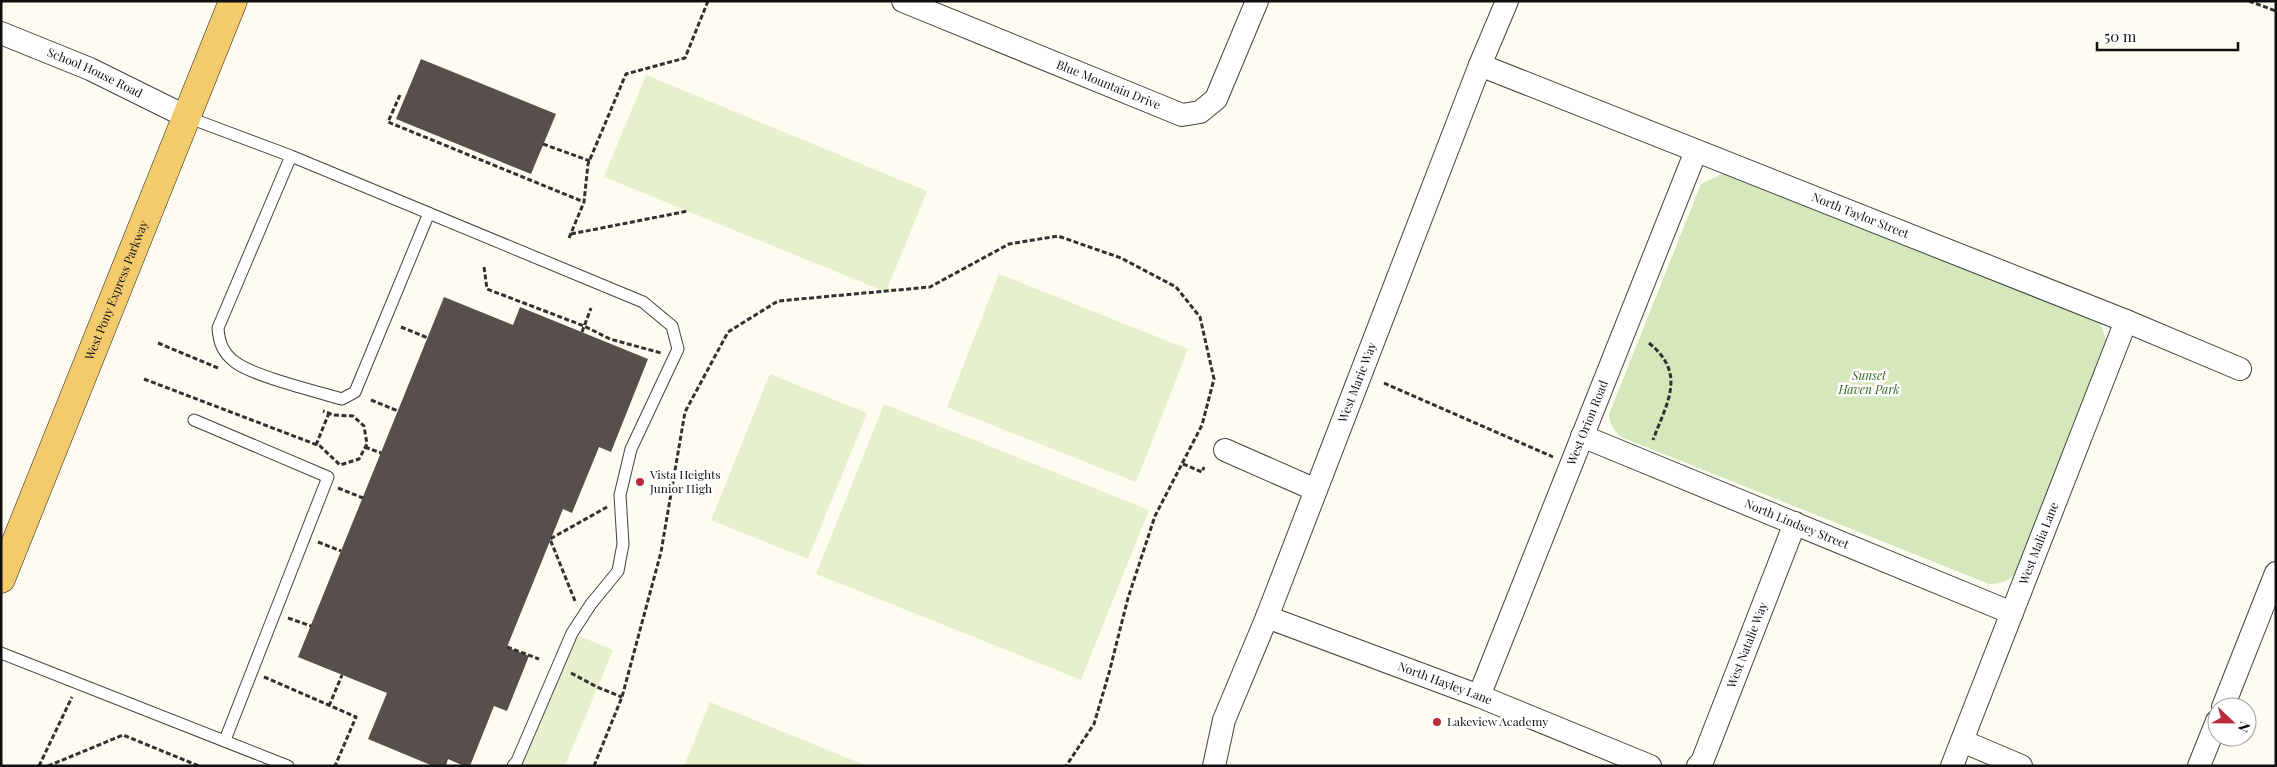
<svg xmlns="http://www.w3.org/2000/svg" width="2277" height="767" font-family="'Playfair Display',serif">
<style>
.green{fill:#d5e8bb}
.pitch{fill:#e6f0cd}
.building{fill:#574f4b}
.lines{fill:none;stroke-linecap:round;stroke-linejoin:round}
.lane-casing{stroke:#424242;stroke-width:13}
.street-casing{stroke:#424242;stroke-width:24}
.primary-casing{stroke:#202020;stroke-width:29}
.path{stroke:#313131;stroke-width:3;stroke-dasharray:5 2.5;stroke-linecap:butt}
.lane{stroke:#fff;stroke-width:11}
.street{stroke:#fff;stroke-width:22}
.primary{stroke:#f3ca6c;stroke-width:28}
.poi-dot{fill:#ba2b3b;stroke:#fff;stroke-width:2}
.labels{text-anchor:middle;stroke-width:5;stroke-linejoin:round;paint-order:stroke}
.street-label{font-size:12px;fill:#0f0f0f;stroke:#fff}
.park-label{font-size:12px;font-style:italic;fill:#336521;stroke:#fff}
.poi-label{font-size:12px;fill:#0f0f0f;stroke:#fff;text-anchor:start}
</style>
<rect width="100%" height="100%" fill="#fefbf1"/>
<path class="green" d="M1722 174 1734 175 2092 318 2101 324 2107 344 2018 570C2010 581 2002 584 1989 584L1621 437C1614 430 1609 424 1609 414L1701 184Z"/>
<path class="pitch" d="M646 75 927 191 886 292 604 177Z
M999 274 1188 349 1136 482 947 407Z
M770 374 867 413 808 559 711 520Z
M884 404 1149 510 1081 680 816 574Z
M572 633 613 650 565 766H518Z
M710 702 867 766H684Z"/>
<path class="building" d="M421 59 556 114 531 174 396 119Z
M444 297 513 325 520 307 648 359 611 452 599 447 572 513 563 509 507 647 529 656 507 711 494 706 470 766H464L448 759 446 766H433L368 739 387 693 298 657Z"/>
<g class="lines">
<defs>
<path id="lane" d="M187 117 291 156 643 302 672 326 678 349 631 449 620 495 623 544 618 571 591 604 572 633 517 761 513 766
M291 156 218 328C219 343 223 353 235 362 253 376 318 392 342 399L355 392 429 213
M194 420 328 477 225 740
M1 653 288 766"/>
<g id="street">
<path id="s1" d="M903 1 1182 115 1200 112 1216 99 1257 1"/>
<path id="s2" d="M1 33 90 69 187 117"/>
<path id="s3" d="M1480 65 2126 321 2240 369"/>
<path id="s4" d="M1582 436 2012 613"/>
<path d="M1225 450 1316 490"/>
<path id="s5" d="M1267 617 1479 696 1650 766"/>
<path id="s6" d="M1479 696 1696 151"/>
<path d="M2223 707 2276 573"/>
<path d="M1962 741 2021 766"/>
<path id="s7" d="M1214 766 1224 720 1267 617 1480 65 1507 1"/>
<path id="s8" d="M1698 766 1702 762 1795 523"/>
<path id="s9" d="M1952 766 2126 321"/>
<path d="M2199 766 2217 721"/>
</g>
<g id="primary">
<path id="s10" d="M1 579 233 1"/>
</g>
</defs>
<use href="#lane" class="lane-casing"/>
<use href="#street" class="street-casing"/>
<use href="#primary" class="primary-casing"/>
<path class="path" d="M2249 1 2276 11
M400 95 388 122 584 202
M543 144 590 161
M571 234 688 211
M569 238 584 202 588 164 626 74 685 58 708 1
M484 267 487 289 584 326 610 339 661 353
M401 327 428 338
M582 332 591 308
M158 343 218 368
M1649 343C1687 374 1667 402 1653 440
M144 379 320 446 340 465 359 459 367 444 364 426 353 416 334 415 323 411
M1384 383 1553 457
M371 400 398 411
M316 445 329 413
M365 447 381 453
M1183 464 1202 472 1204 467
M338 488 363 498
M318 542 341 551
M575 601 550 539 607 507
M288 618 311 626
M507 647 539 659
M571 673 597 687 622 697
M264 677 356 717 335 766
M329 706 342 675
M39 766 72 697
M48 766 123 735 199 766
M594 766 622 697 661 552 685 412 728 332 778 301 930 287 1009 244 1058 236 1121 258 1176 287 1200 317 1214 379 1202 425 1155 516 1128 598 1109 673 1094 724 1066 766"/>
<use href="#lane" class="lane"/>
<use href="#street" class="street"/>
<use href="#primary" class="primary"/>
</g>
<g class="poi-dot">
<circle cx="640" cy="482" r="5"/>
<circle cx="1437" cy="722" r="5"/>
</g>
<g class="labels">
<g class="street-label">
<text dy="4" stroke="none"><textPath href="#s2" startOffset="102">School House Road</textPath></text>
<text dy="4" stroke="none"><textPath href="#s1" startOffset="222">Blue Mountain Drive</textPath></text>
<text dy="4" stroke="none"><textPath href="#s3" startOffset="409">North Taylor Street</textPath></text>
<text dy="4" stroke="none"><textPath href="#s10" startOffset="311">West Pony Express Parkway</textPath></text>
<text dy="4" stroke="none"><textPath href="#s7" startOffset="410">West Marie Way</textPath></text>
<text dy="4" stroke="none"><textPath href="#s6" startOffset="294">West Orion Road</textPath></text>
<text dy="4" stroke="none"><textPath href="#s4" startOffset="232">North Lindsey Street</textPath></text>
<text dy="4" stroke="none"><textPath href="#s9" startOffset="239">West Malia Lane</textPath></text>
<text dy="4" stroke="none"><textPath href="#s8" startOffset="131">West Natalie Way</textPath></text>
<text dy="4" stroke="none"><textPath href="#s5" startOffset="190">North Hayley Lane</textPath></text>
</g>
<g class="park-label">
<text x="1869" y="380">Sunset<tspan x="1869" dy="14">Haven Park</tspan></text>
</g>
<g class="poi-label">
<text x="650" y="479">Vista Heights<tspan x="650" dy="14">Junior High</tspan></text>
<text x="1447" y="726">Lakeview Academy</text>
</g>
</g>
<rect width="2277" height="767" fill="none" stroke="#0f0f0f" stroke-width="5"/>
<g transform="translate(2232 722) rotate(112)"><circle r="24" fill="#ffffff" stroke="#9f9f9f"/>
<path d="M0-4L9 19L0 12L-9 19Z" fill="#ba2b3b"/>
<text y="-8" font-size="14" font-weight="bold" text-anchor="middle" fill="#0f0f0f">N</text>
</g>
<path d="M2097 42v8h141v-8" fill="none" stroke="#0f0f0f" stroke-width="2.5"/>
<text x="2104" y="42" font-size="15" fill="#0f0f0f" stroke="#ffffff" stroke-width="4" paint-order="stroke">50 m</text>
</svg>
